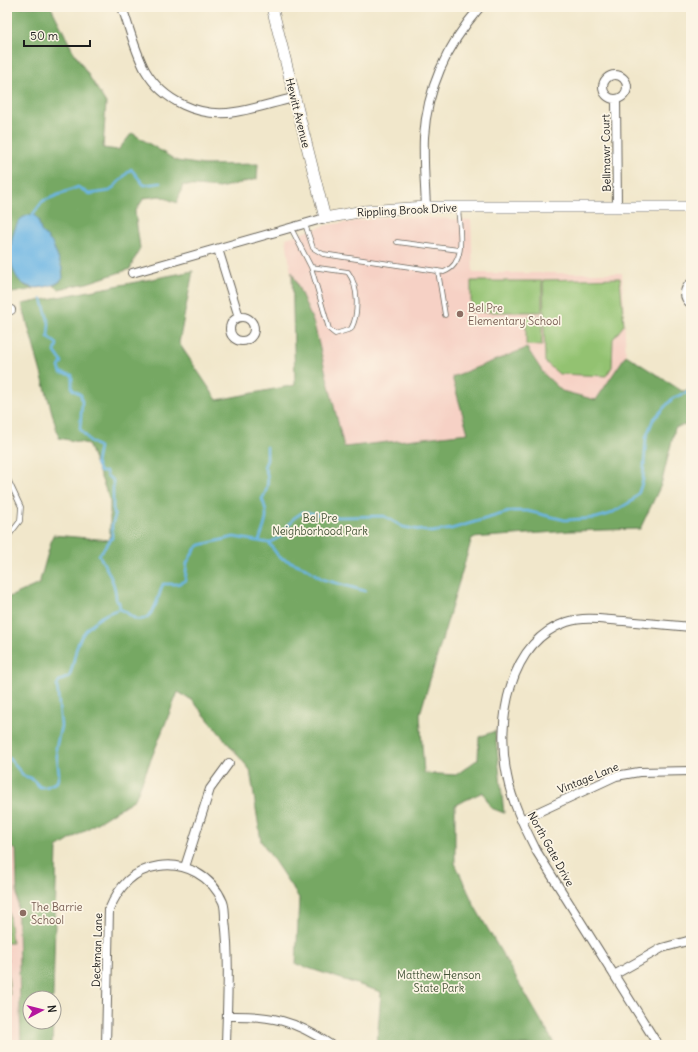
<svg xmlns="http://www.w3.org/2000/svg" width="698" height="1052" font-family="Delius,sans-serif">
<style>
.built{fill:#f6d1c5}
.green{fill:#93c271;stroke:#586f46}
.forest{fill:#76a863;stroke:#496240}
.water{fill:#6cb6e5;stroke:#446980}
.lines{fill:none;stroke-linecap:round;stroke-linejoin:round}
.stream{stroke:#6cb6e5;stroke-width:2.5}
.lane-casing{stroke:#676359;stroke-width:5.5}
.street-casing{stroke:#676359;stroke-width:10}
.secondary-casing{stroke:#676359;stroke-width:12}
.lane{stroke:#fff;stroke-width:4}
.street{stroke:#fff;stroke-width:8}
.secondary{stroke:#fff;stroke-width:11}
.education-dot{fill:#8d6e63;stroke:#fcf5e5;stroke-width:1.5}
.labels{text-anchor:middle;stroke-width:3.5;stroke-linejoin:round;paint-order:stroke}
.street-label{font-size:11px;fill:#1c1c1c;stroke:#fcf5e5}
.education-label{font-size:11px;fill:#785e54;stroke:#fcf5e5;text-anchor:start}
.park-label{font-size:11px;fill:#46563a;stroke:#fcf5e5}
</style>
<rect width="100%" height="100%" fill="#fcf5e5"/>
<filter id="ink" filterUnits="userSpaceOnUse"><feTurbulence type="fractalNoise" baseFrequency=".025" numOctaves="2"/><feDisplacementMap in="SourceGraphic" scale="8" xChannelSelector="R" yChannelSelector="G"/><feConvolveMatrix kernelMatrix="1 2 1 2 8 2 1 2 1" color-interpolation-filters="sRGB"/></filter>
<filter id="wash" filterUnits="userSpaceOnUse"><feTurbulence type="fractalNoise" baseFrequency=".012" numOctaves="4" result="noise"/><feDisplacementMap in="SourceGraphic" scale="16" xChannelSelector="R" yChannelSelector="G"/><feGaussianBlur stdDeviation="0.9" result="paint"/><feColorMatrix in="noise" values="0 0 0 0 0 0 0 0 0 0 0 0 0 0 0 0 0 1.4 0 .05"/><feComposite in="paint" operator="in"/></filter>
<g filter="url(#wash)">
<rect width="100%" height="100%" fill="#f1e7cb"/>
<path class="built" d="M392 216 471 220 473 273H622L626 355 618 389 485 484 286 454 307 389 286 238 327 225Z
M7 823 39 827 30 998V1022L37 1045H7Z"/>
<path class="green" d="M620 278 624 325 613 339 612 367 606 376 559 374 545 362 543 280Z
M471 281H542V312H471Z
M542 316V346L526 345V317Z
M7 896 12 943H7Z
M7 959 10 995H7Z"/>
<path class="forest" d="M7 7H51L72 49 106 103 103 148 118 150 132 133 177 161 204 165 258 164 257 179 219 188 183 185 177 203 160 196 144 198 135 212 140 248 130 269 87 283 59 289 53 285 61 281 25 286 34 289 7 294Z
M193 271 179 343 217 400 295 385 292 272 314 324 344 447 468 433 452 377 527 348 544 374 562 391 596 400 626 355 682 391 691 390V423L675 428 661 485 640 529 570 531 472 538 420 714 424 773 456 775 478 759 479 737 495 731 504 813 491 808 483 792 455 805V863L475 907 555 1045H377L381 992 296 964 299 898 261 841 250 770 192 700 178 692 135 799 57 848 53 998H30V1022H53L52 1045H21L16 850 7 846V598L39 584 53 535 110 540V501L88 444 59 438 22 304Z"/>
<path class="water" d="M33 214 38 219 41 231 52 243 62 268 63 278C59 284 50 286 44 287 7 295 4 244 19 221 22 217 28 215 33 214Z"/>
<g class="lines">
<path class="stream" d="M33 214 43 201 78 187 89 194 110 191 131 169 144 185 160 183
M42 299 49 323 48 337 57 344 55 352 62 362 59 367 61 373 72 375V389L81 395 82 403 80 429 90 441 99 447 96 463 100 472H106L107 476 113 480V508L115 516 112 525V538L99 555C107 569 117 585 116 601L119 602 120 609
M259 541C265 523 270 517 262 499 268 490 270 476 264 467L267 460V447
M269 543 279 557 306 568 322 579 365 591
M7 756 24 776 31 778 40 787H46L57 782 59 774 56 748 61 726 57 685 59 681 69 677C74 666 74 652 79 641 86 626 103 613 120 609 126 611 131 617 136 619 154 624 159 593 163 584H177L185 581 187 563 195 549 200 545 234 537 269 543 280 537 294 518 303 512 337 517 384 516 403 527 431 532 451 529 512 511H527L565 520 596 518 610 514 632 501 639 492 643 480 646 437 653 420 673 398 691 391"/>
</g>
</g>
<g filter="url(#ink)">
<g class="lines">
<defs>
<path id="lane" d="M305 224 313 248 323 254 444 272C468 263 459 228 458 207
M291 228 311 267 329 329 335 334 351 329C359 314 359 287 348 272L311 267
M397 242 459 250
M438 271 445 315
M7 477 21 507 20 521 7 538"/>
<path id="street" d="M122 7C129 27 135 51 145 70 163 101 199 118 235 112 255 109 275 102 294 98
M603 87a12 12 0 1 1 24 0a12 12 0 1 1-24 0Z
M616 99 617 208
M426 207C425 184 423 160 424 137 427 88 448 44 480 7
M218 249 239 317
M132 273 325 218
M691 283C683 289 683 298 691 304
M7 311 11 310
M230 329a12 12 0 1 1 24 0a12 12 0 1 1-24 0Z
M521 820 616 776 639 772 691 771
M185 867 210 789 229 763
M614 975 662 948 691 940
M227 1016C270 1015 295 1020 331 1045
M106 1045 109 910C119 886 133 870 159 866 185 862 212 876 223 902 225 907 225 914 225 920 230 961 227 1004 226 1045
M658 1045 537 852C525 828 512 803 507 776 496 722 508 642 567 622 586 616 605 620 624 621 647 623 669 625 691 627"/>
<path id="secondary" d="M272 7 325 218 364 211 426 207H691"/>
</defs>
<use href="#lane" class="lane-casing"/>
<use href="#street" class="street-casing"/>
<use href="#secondary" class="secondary-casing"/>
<use href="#lane" class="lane"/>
<use href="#street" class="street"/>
<use href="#secondary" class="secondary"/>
</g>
</g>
<g class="education-dot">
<circle cx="460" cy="314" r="4"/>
<circle cx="23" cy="913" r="4"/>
</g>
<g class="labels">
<g class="street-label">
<text transform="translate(298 113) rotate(76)" y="4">Hewitt Avenue</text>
<text transform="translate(606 153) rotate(-91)" y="4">Bellmawr Court</text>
<text transform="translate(407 210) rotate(-3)" y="4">Rippling Brook Drive</text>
<text transform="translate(588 778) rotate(-22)" y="4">Vintage Lane</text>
<text transform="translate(551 849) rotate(61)" y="4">North Gate Drive</text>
<text transform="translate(97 950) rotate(-88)" y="4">Deckman Lane</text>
</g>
<g class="education-label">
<text x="468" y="312">Bel Pre<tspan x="468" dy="13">Elementary School</tspan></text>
<text x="31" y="911">The Barrie<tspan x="31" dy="13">School</tspan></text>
</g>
<g class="park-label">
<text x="320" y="522">Bel Pre<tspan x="320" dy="13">Neighborhood Park</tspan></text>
<text x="439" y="979">Matthew Henson<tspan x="439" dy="13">State Park</tspan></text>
</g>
</g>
<rect width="698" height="1052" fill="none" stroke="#fcf5e5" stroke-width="24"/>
<g transform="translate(42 1010) rotate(83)"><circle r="19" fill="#fcf5e5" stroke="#a29e95"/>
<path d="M0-3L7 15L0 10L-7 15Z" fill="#b5179e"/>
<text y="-6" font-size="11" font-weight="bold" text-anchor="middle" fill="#1c1c1c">N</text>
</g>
<path d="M24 40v6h66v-6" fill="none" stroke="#1c1c1c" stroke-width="2"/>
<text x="30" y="40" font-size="12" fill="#1c1c1c" stroke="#fcf5e5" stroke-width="3" paint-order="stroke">50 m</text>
</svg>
